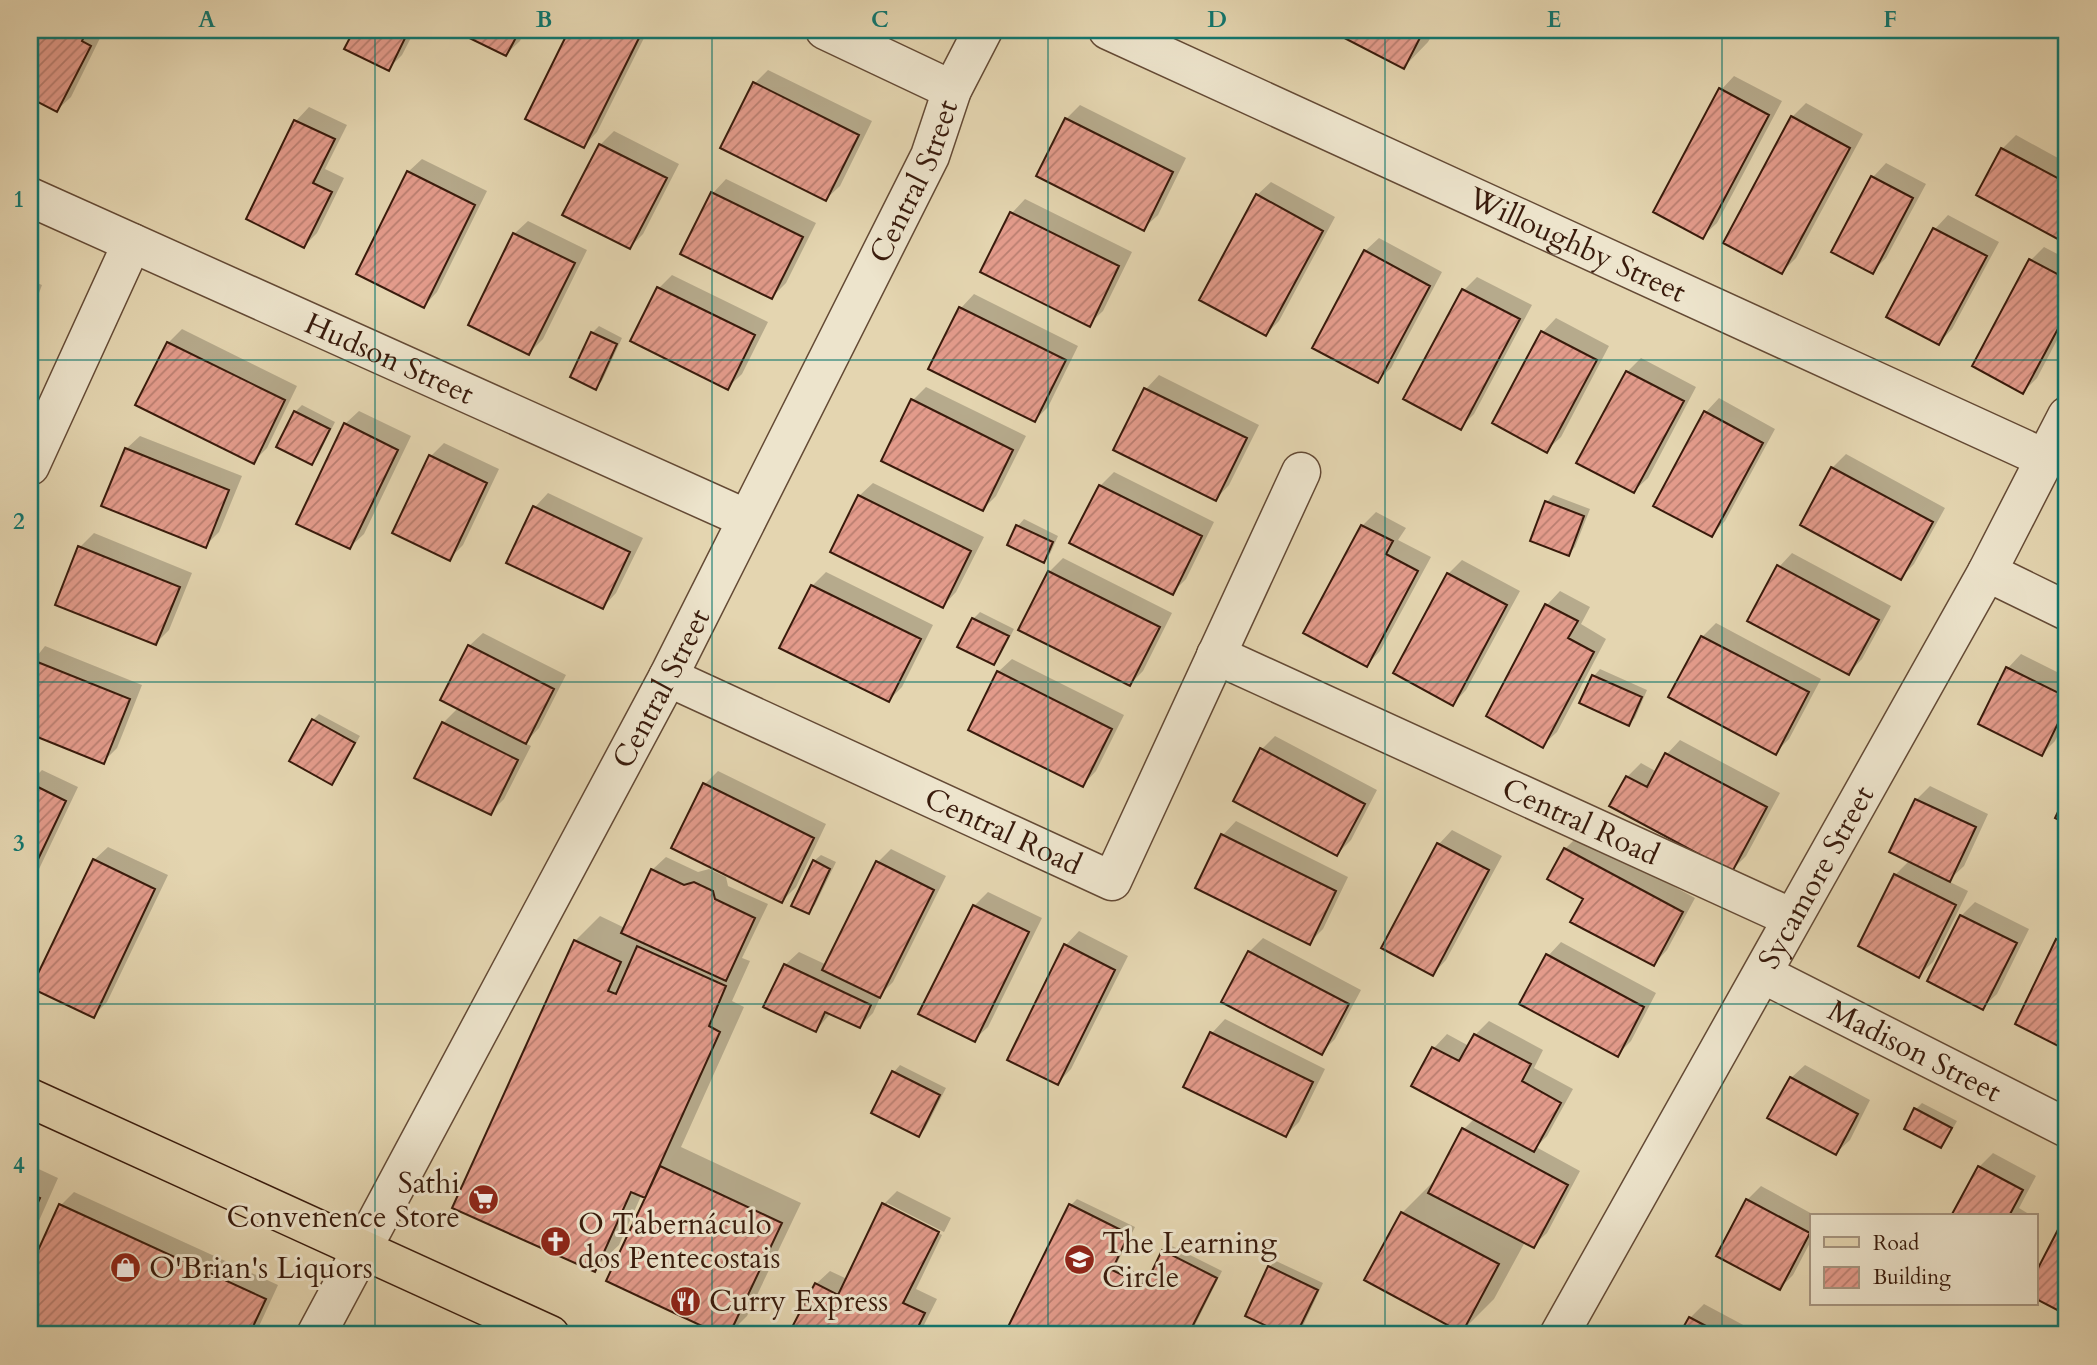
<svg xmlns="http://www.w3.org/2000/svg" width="2097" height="1365" font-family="Cardo,serif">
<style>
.shadow{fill:#0003}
.building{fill:url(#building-hatch);stroke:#391b0c;stroke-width:2}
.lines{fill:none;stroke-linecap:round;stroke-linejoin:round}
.minor-casing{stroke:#644a35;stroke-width:41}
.major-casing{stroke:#391b0c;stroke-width:41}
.minor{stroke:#ede4cc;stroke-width:38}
.major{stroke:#e4d5b0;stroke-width:38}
.tram{stroke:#391b0c;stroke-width:2}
.grid{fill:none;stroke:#0f766e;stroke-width:2;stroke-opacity:0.55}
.labels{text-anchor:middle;stroke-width:6;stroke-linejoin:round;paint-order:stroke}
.street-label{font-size:30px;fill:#391b0c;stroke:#ede4cc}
.poi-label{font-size:30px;fill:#391b0c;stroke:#ede4cc;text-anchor:start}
.neatline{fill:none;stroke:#0f766e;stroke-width:2.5}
.grid-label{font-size:23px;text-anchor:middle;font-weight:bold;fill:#0f766e}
</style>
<defs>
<pattern id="building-hatch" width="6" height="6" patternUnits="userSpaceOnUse" patternTransform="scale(1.75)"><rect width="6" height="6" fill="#e39b8b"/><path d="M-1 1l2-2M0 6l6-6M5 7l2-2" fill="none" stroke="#b97e70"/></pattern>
</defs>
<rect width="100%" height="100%" fill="#e4d5b0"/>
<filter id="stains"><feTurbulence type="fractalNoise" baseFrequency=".00286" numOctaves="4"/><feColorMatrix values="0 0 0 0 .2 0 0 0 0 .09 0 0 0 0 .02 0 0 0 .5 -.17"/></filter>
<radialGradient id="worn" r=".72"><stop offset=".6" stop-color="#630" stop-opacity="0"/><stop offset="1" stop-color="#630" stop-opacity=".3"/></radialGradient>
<path class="shadow" d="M31 30H99L103 32 71 97 57 110 30 96Z
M356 30H415L402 55 388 69 347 49Z
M457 30H525L520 41 506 54Z
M571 30H648L597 132 584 146 527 118Z
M1332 30H1435L1428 42 1404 67Z
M768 70 872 121 840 186 826 199 755 83Z
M1734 76 1782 101 1717 223 1703 236 1721 90Z
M1806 103 1863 134 1796 258 1782 272 1792 117Z
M1080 105 1186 158 1158 215 1144 228 1066 119Z
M309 107 347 125 325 169 344 178 317 233 304 246 248 218 296 121Z
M614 131 679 164 643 234 630 247 600 145Z
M2016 135 2067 163V242L1978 194 2002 149Z
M422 159 487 191 437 292 424 306 408 172Z
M1886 163 1926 184 1886 258 1872 272 1833 251 1873 177Z
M726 179 816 223 786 283 772 297 683 253 713 193Z
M1271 182 1335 217 1279 321 1266 334 1257 195Z
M1025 199 1132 252 1103 311 1089 324 1012 213Z
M1948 215 1999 242 1952 329 1939 343 1935 229Z
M528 221 587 250 543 339 529 353 514 234Z
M1379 238 1442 272 1391 368 1377 381 1365 251Z
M2044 247 2067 259V321L2037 378 2023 392 2031 260Z
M672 275 768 322 742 374 728 387 659 288Z
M1477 277 1532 305 1474 414 1461 427 1464 290Z
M30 280 42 285 30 317Z
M974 294 1078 346 1048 407 1035 420 961 308Z
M1556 318 1609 346 1561 437 1547 450 1543 332Z
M599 326 622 338 602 381 596 387 592 333Z
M182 329 297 386 267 448 253 462 168 343Z
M1641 358 1696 387 1648 478 1634 491 1627 372Z
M1159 375 1259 425 1229 485 1216 499 1116 449 1146 389Z
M926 387 1026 436 996 496 983 509 913 400Z
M1719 398 1775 429 1725 521 1712 535 1706 412Z
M302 405 335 422 318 456 312 463 295 412Z
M359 411 411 436 364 534 350 547 345 424Z
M140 436 242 476 219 532 205 546 126 449Z
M444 443 499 469 463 545 449 559 431 456Z
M1846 454 1945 508 1914 564 1901 578 1832 468Z
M1114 472 1214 522 1186 579 1172 593 1072 542 1100 486Z
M873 483 984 537 956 592 943 606 859 496Z
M548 493 643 538 616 593 603 607 535 507Z
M1553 495 1590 509 1575 547 1569 554 1533 540 1547 502Z
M1376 512 1406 528 1398 540 1431 557 1380 651 1367 665 1305 632 1362 526Z
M1024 519 1058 536 1050 554 1043 561 1009 544 1018 526Z
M94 533 192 573 169 630 156 643 80 547Z
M1792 553 1891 606 1862 659 1849 673 1779 567Z
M1063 558 1172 613 1143 671 1130 684 1049 572Z
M1462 560 1520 591 1466 690 1453 704 1448 574Z
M826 572 933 625 902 687 889 700 812 586Z
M1560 591 1590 607 1581 624 1606 639 1557 732 1543 745 1488 716 1547 605Z
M980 612 1014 629 1000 656 994 663 973 619Z
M1716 623 1821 679 1789 739 1776 752 1702 637Z
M483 633 566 675 539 728 525 743 531 746 504 799 490 813 443 723 458 708 469 646Z
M45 646 142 685 117 748 104 761 30 732V665Z
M2021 654 2067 677V716L2055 741 2042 754 1980 724 2008 668Z
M1012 659 1124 715 1096 771 1083 785 998 672Z
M1600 669 1647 690 1635 718 1629 724 1594 676Z
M319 714 360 736 338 776 332 783 313 720Z
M1275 736 1377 790 1351 840 1337 854 1262 749Z
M1680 740 1780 793 1746 856 1732 870 1627 777 1641 763 1657 772 1667 754Z
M42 770 78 787 30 888V782Z
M718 771 826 824 796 887 782 901 705 784Z
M1930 786 1988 814 1964 866 1948 881 1968 891 1933 962 1919 975 1895 875 1910 860 1916 800Z
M1236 821 1348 877 1323 929 1309 943 1197 887 1223 835Z
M1452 830 1502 856 1446 960 1433 974 1383 948 1439 844Z
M1579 835 1695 898 1667 950 1654 964 1585 898 1565 849Z
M108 847 168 875 107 1002 94 1015V860Z
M891 849 946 876 893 982 882 993 873 1013 860 1026 831 1013 816 1030 785 965 799 952 827 965 878 862Z
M821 855 836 862 815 905 808 912 814 861Z
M666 857 698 872 709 869 726 877 728 886 768 904 742 958 750 961 732 1001 744 1007 681 1147 801 1203 747 1316 728 1335 608 1281 647 1197 642 1194 619 1245 594 1269 575 941 600 916 625 928 652 870Z
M988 892 1042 918 988 1027 974 1040V906Z
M1975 902 2029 929 1997 994 1983 1007 1961 916Z
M1079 931 1128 956 1071 1069 1058 1083 1066 945Z
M2067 931V1043L2064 1046 2058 940Z
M1263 938 1361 990 1335 1039 1321 1053 1249 952Z
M1561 942 1656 993 1631 1041 1618 1054 1548 956Z
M1225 1019 1325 1069 1299 1122 1286 1135 1185 1086 1212 1033Z
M1489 1021 1543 1050 1534 1068 1573 1089 1547 1136 1536 1147 1580 1171 1547 1233 1533 1246 1525 1242 1494 1299 1462 1331 1402 1213 1434 1181 1436 1182 1464 1129 1475 1118 1434 1048 1447 1034 1469 1046 1475 1035Z
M900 1065 946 1088 925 1129 919 1135 894 1072Z
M1805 1065 1870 1100 1850 1140 1836 1153 1791 1078Z
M1922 1103 1957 1121 1947 1139 1941 1146 1916 1109Z
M1993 1153 2036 1176 2019 1208 2032 1216H1953L1979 1167Z
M30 1165 58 1178 30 1241Z
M1761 1186 1816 1216H1812V1239L1793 1275 1780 1288 1747 1200Z
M897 1191 951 1218 944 1232 887 1203V1207L942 1235 916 1289 937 1299 919 1335H790L816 1284 830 1271 847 1279 884 1204Z
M74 1192 278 1285 255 1335H30V1272L61 1205Z
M1077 1199 1135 1227 1117 1263 1150 1279 1164 1251 1170 1245 1222 1271 1190 1335H1100L1081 1326 1076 1335H1006L1071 1205Z
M2067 1218V1313L2036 1297V1276Z
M1276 1261 1323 1283 1301 1330 1296 1335H1290L1247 1315 1269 1267Z
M1704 1304 1762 1335H1681L1690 1318Z"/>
<path class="building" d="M30 30H87L82 41 91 46 57 112 30 98Z
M354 30H409L389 71 344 49Z
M453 30H520L506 56Z
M569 30H643L584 148 525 119Z
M1329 30H1424L1404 69Z
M753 82 859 135 826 201 720 148Z
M1719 88 1769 115 1703 239 1653 212Z
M1791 116 1850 148 1782 274 1723 243Z
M1065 118 1173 172 1144 231 1036 176Z
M294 120 335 139 313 183 332 192 304 248 246 219Z
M599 144 667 178 630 249 562 215Z
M2001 148 2067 183V244L1976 195Z
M407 171 475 205 424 308 356 274Z
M1871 176 1913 198 1873 274 1831 252Z
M711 192 803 237 772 299 680 254Z
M1256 194 1323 231 1266 336 1199 300Z
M1010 212 1119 266 1090 327 980 272Z
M1933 228 1987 256 1939 345 1886 317Z
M513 233 575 263 529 355 468 325Z
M1364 250 1430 286 1378 383 1312 348Z
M2029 259 2067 279V312L2023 394 1972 366Z
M657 287 755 335 728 390 630 341Z
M1462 289 1520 319 1461 430 1403 399Z
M959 307 1066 360 1035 422 928 369Z
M1541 331 1597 360 1547 453 1492 423Z
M591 332 617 344 596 390 570 377Z
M167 342 285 400 254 464 135 405Z
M1626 371 1684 401 1634 493 1576 463Z
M1144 388 1247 438 1216 501 1113 450Z
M911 399 1013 450 983 511 881 461Z
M294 411 330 429 312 465 276 447Z
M1704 411 1763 443 1712 537 1653 506Z
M344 423 398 450 350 549 296 524Z
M125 448 229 490 206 548 101 506Z
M429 455 487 483 450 561 392 533Z
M1831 467 1933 522 1901 580 1800 525Z
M1099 485 1202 536 1173 595 1069 543Z
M858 495 971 551 943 608 830 552Z
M1545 501 1584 516 1569 556 1530 541Z
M533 506 630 552 603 609 506 563Z
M1016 525 1053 542 1044 563 1007 545Z
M1361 525 1393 541 1386 554 1418 571 1367 667 1303 633Z
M78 546 180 587 156 645 55 605Z
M1777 565 1879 620 1849 675 1747 621Z
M1048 571 1160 627 1130 686 1018 630Z
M1447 573 1507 605 1453 706 1393 673Z
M811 585 921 639 889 702 779 648Z
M1545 604 1578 621 1568 638 1594 652 1543 748 1486 716Z
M972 618 1009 636 994 665 957 647Z
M1701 636 1809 692 1776 755 1668 697Z
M468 645 554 689 526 744 440 700Z
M30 659 130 699 104 764 30 734Z
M2006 667 2067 697V705L2042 756 1978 724Z
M997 671 1112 729 1083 787 968 730Z
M1592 675 1642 697 1629 726 1579 703Z
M312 719 355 743 332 785 289 761Z
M442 722 518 760 491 815 414 778Z
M1260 748 1365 804 1337 856 1233 801Z
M1665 753 1767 807 1732 872 1609 806 1626 776 1647 787Z
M30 783 66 801 30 876Z
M703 783 814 838 782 903 671 848Z
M2067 793V824L2055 818Z
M1915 799 1976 827 1950 882 1889 852Z
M1221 834 1336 891 1310 945 1195 888Z
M1437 843 1489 870 1433 976 1381 948Z
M1564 848 1683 912 1654 966 1570 922 1583 899 1547 879Z
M93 859 155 889 94 1018 31 988Z
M813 860 830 869 809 914 791 906Z
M876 861 934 890 880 998 822 970Z
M651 869 684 885 694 882 713 891 715 899 755 918 726 981 621 933Z
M1894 874 1956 905 1919 978 1858 946Z
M973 905 1029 932 975 1042 918 1014Z
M1960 915 2017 943 1983 1010 1927 981Z
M2056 939 2067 945V1043L2064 1049 2015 1024Z
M574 940 621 962 608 991 616 994 637 946 726 986 709 1026 720 1032 645 1198 631 1192 595 1272 452 1208Z
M1064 944 1115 970 1058 1085 1007 1060Z
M1248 951 1349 1004 1322 1055 1221 1002Z
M1546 954 1644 1007 1618 1057 1519 1004Z
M784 964 871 1005 860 1028 825 1012 816 1032 763 1007Z
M1210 1032 1313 1082 1286 1137 1183 1087Z
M1474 1034 1531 1064 1522 1081 1561 1103 1534 1152 1411 1086 1432 1047 1459 1061Z
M892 1071 940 1095 919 1137 871 1113Z
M1790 1077 1858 1114 1836 1155 1767 1118Z
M1914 1108 1952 1128 1941 1148 1904 1129Z
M1462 1128 1568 1185 1534 1248 1428 1193Z
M660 1166 782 1223 729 1335H721L606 1281Z
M1978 1166 2023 1190 2009 1216H1951Z
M30 1194 40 1198 30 1220Z
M1746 1199 1810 1233 1780 1290 1716 1256Z
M882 1203 939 1232 903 1303 925 1313 914 1335H788L815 1283 838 1295Z
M59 1204 266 1299 249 1335H30V1268Z
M1069 1204 1129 1234 1112 1270 1145 1286 1162 1250 1217 1278 1188 1335H1096L1079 1327 1074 1335H1004Z
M1401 1212 1499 1264 1462 1333 1364 1280Z
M2064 1218 2067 1220V1315L2036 1299V1272Z
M1268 1266 1318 1290 1296 1335H1286L1245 1316Z
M1689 1317 1723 1335H1679Z"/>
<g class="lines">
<defs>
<g id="minor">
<path d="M825 30 952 90"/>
<path id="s1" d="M1108 30 2046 459"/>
<path id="s2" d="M30 197 747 519"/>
<path d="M30 466 132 243"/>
<path d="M1987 572 2067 611"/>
<path id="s3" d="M1216 655 1792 918"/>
<path id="s4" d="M668 677 1112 881 1301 472"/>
<path id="s5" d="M1763 974 2067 1128"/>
<path id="s6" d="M316 1335 668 677 930 156 952 90 983 30"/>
<path id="s7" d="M1559 1335 1987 572 2067 416"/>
</g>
<path id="major" d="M30 1098 550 1335"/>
</defs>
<use href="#minor" class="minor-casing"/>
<use href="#major" class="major-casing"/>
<use href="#minor" class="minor"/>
<use href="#major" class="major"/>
<path class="tram" d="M2051 30 2067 39"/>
</g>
<path class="grid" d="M375 30V1335M712 30V1335M1048 30V1335M1385 30V1335M1722 30V1335M30 360H2067M30 682H2067M30 1004H2067"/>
<defs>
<symbol id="supermarket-disc" viewBox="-11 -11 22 22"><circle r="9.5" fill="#8f2418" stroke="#ede4cc"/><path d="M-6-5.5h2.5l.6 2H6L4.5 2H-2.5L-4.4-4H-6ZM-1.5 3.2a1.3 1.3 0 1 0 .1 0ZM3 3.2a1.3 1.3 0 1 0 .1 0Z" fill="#fff"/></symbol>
<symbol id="church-disc" viewBox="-11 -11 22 22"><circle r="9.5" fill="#8f2418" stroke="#ede4cc"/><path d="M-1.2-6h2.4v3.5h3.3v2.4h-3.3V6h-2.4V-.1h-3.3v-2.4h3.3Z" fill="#fff"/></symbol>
<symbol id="school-disc" viewBox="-11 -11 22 22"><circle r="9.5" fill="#8f2418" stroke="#ede4cc"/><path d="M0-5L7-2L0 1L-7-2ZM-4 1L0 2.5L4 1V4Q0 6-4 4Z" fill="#fff"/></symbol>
<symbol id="shop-disc" viewBox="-11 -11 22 22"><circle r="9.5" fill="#8f2418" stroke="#ede4cc"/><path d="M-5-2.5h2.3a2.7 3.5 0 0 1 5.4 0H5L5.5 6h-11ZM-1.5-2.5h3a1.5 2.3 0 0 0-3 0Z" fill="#fff"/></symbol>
<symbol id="restaurant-disc" viewBox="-11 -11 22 22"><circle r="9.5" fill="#8f2418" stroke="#ede4cc"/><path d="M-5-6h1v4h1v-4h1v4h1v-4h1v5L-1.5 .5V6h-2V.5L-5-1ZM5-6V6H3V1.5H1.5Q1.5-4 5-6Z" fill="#fff"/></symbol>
</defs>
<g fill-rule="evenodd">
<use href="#supermarket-disc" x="466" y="1182" width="35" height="35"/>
<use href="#church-disc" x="538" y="1224" width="35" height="35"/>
<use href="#school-disc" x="1062" y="1242" width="35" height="35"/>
<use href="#shop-disc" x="108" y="1250" width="35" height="35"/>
<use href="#restaurant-disc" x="668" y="1284" width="35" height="35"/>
</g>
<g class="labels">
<g class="street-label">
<text dy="10" stroke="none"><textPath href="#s6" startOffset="1300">Central Street</textPath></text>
<text dy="10" stroke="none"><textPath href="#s1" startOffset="516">Willoughby Street</textPath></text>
<text dy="10" stroke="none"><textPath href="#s2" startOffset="394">Hudson Street</textPath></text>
<text dy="10" stroke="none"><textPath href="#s6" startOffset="733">Central Street</textPath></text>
<text dy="10" stroke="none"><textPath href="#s3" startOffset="401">Central Road</textPath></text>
<text dy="10" stroke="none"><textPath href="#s4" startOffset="369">Central Road</textPath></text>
<text dy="10" stroke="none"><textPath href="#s7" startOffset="525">Sycamore Street</textPath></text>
<text dy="10" stroke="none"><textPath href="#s5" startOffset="170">Madison Street</textPath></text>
</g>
<g class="poi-label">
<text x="460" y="1193" text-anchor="end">Sathi<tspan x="460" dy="34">Convenence Store</tspan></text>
<text x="578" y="1234">O Tabernáculo<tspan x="578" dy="34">dos Pentecostais</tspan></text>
<text x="1102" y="1253">The Learning<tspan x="1102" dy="34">Circle</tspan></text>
<text x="149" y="1278">O'Brian's Liquors</text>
<text x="709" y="1311">Curry Express</text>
</g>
</g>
<rect width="2097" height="1365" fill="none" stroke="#e4d5b0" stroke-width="77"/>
<rect x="1810" y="1214" width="228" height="91" fill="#ede4cc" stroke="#a5947f" stroke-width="2"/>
<rect x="1824" y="1237" width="35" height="10" fill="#e4d5b0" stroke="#a5947f" stroke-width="2"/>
<text x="1873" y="1250" font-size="21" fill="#391b0c">Road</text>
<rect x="1824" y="1267" width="35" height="21" fill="url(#building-hatch)" stroke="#a5947f" stroke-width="2"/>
<text x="1873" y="1284" font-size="21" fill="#391b0c">Building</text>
<rect x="38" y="38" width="2020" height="1288" class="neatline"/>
<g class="grid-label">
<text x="207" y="27">A</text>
<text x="544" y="27">B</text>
<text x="880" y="27">C</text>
<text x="1217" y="27">D</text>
<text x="1554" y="27">E</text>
<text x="1890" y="27">F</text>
<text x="19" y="207">1</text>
<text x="19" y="529">2</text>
<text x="19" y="851">3</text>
<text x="19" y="1173">4</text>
</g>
<rect width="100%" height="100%" filter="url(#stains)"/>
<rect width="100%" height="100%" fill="url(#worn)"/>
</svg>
